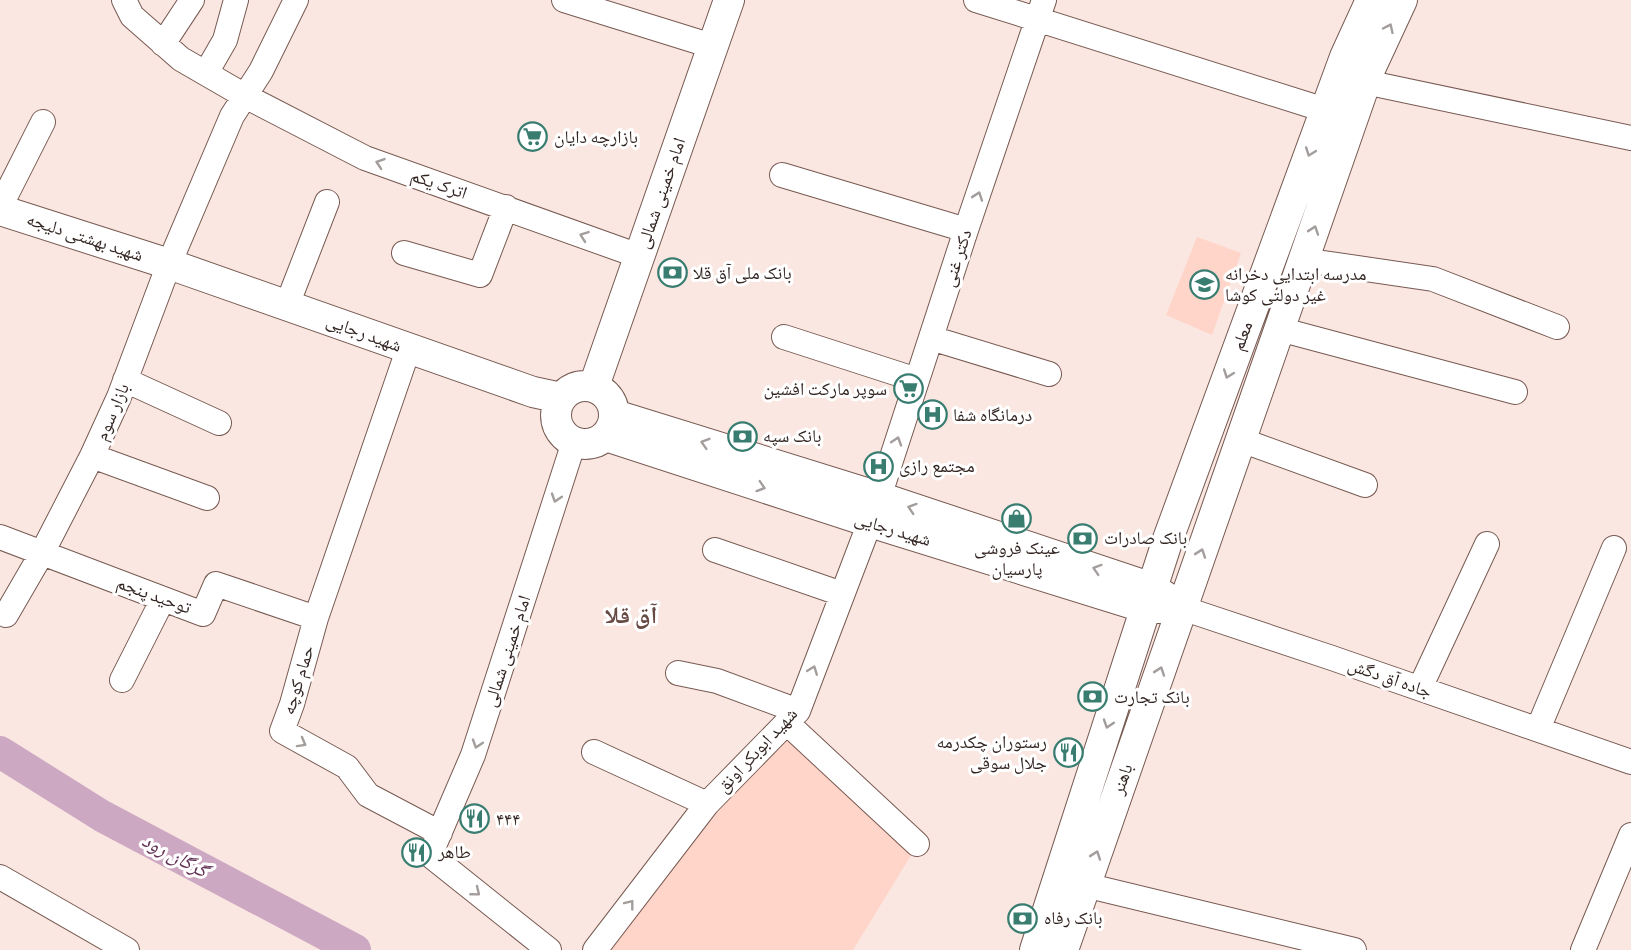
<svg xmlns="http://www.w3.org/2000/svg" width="1631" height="950" font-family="'Source Sans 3','Noto Naskh Arabic',sans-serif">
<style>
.built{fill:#ffd4c9}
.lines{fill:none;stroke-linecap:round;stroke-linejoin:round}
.river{stroke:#cda8c2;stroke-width:32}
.minor-casing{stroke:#775a52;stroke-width:26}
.major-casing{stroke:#775a52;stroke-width:32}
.minor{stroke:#fff;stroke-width:24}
.major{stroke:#fff;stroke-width:30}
.oneway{stroke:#a39d9c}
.labels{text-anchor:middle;stroke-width:6;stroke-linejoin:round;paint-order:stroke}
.poi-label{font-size:18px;fill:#322522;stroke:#fff;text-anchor:start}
.street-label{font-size:18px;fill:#322522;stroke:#fff}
.water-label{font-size:20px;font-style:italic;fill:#623256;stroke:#fff}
.district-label{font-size:24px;font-weight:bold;fill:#664a43;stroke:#fff}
</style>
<rect width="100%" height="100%" fill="#fbe7e1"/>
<path class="built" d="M1197 237 1241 253 1212 335 1166 315Z
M788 734 913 852 853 950H604L679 856Z"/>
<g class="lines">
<path class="river" d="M0 752 102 816 355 950"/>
<defs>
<path id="minor" d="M124 0 132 16 181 59 245 96 365 158 639 256
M564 0 712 46
M976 0 1325 110
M163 44 192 0
M206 73 225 40 236 0
M1365 82 1631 138
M782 175 966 230
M0 207 43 122
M404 253 480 275 506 207
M1303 260 1433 279 1557 327
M287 305 327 202
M1279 329 1515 392
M784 337 917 380
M931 338 1049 374
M408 350 316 618 292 704 282 731 347 767 368 795 440 833
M125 380 219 423
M1241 440 1365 485
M92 456 207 498
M879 497 966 230 1044 0
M0 537 203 614 216 584 316 618
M715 550 842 594
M1182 608 1332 658 1631 762
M6 615 42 553 92 456 119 397 169 264 232 116 261 71 296 0
M678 673 717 681 798 711
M122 680 163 599
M1420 688 1487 544
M787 723 917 844
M1538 729 1614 548
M594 752 707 804
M0 877 127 950
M1085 885 1354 950
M549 950 430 855 473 755 574 442
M595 950 707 804 798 711 870 522
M1583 950 1631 835"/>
<path id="major" d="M0 210 169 264 533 392 561 398
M556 415a29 29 0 1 1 58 0a29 29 0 1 1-58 0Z
M594 386 729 0
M615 415 879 497 1152 588 1169 599
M606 436 870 522 1146 608H1167
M1035 950 1168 539 1345 57 1371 0
M1063 950 1370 69 1402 0"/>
</defs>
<use href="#minor" class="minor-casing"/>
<use href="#major" class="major-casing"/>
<use href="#minor" class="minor"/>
<use href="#major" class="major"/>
</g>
<defs><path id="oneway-chevron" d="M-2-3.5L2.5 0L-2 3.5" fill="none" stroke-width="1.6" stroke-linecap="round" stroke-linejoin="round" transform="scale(1.5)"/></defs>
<g class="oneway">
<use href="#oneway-chevron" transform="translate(1389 28) rotate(-65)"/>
<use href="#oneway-chevron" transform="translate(1310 152) rotate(110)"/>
<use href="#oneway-chevron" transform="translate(380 163) rotate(-161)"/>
<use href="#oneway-chevron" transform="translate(978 196) rotate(-71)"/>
<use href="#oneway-chevron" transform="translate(1314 230) rotate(-71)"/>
<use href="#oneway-chevron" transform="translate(584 236) rotate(-160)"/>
<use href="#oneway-chevron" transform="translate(1228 374) rotate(110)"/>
<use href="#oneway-chevron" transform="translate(897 441) rotate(-72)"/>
<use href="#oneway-chevron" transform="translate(705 443) rotate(-163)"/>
<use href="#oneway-chevron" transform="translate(761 487) rotate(18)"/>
<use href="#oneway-chevron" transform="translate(556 498) rotate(108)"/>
<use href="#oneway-chevron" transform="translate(912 508) rotate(-162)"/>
<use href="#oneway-chevron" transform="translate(1201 553) rotate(-71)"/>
<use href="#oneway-chevron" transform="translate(1097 569) rotate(-162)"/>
<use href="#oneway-chevron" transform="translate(813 670) rotate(-69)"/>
<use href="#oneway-chevron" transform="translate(1160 671) rotate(-71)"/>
<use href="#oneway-chevron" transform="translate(1108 724) rotate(108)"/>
<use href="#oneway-chevron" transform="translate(302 743) rotate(29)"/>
<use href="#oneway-chevron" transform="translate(477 744) rotate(108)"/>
<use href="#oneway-chevron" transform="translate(1096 855) rotate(-71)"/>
<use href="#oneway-chevron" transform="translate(476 892) rotate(39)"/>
<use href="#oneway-chevron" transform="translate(630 904) rotate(-52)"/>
</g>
<defs>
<symbol id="supermarket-ring" viewBox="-11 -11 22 22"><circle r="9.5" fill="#fff" stroke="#397d71" stroke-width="1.5"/><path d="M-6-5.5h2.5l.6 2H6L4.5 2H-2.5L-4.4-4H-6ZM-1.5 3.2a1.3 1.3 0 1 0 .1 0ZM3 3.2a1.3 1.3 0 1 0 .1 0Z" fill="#397d71"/></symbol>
<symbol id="bank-ring" viewBox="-11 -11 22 22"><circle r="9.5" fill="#fff" stroke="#397d71" stroke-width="1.5"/><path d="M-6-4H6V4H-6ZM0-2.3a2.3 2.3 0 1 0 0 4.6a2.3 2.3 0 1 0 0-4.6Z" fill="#397d71"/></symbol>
<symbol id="school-ring" viewBox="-11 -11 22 22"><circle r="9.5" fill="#fff" stroke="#397d71" stroke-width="1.5"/><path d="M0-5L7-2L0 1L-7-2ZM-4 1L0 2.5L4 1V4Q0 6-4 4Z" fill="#397d71"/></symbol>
<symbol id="hospital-ring" viewBox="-11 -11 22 22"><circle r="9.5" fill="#fff" stroke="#397d71" stroke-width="1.5"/><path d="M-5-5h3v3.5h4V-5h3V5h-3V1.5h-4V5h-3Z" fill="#397d71"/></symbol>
<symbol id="shop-ring" viewBox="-11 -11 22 22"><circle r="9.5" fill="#fff" stroke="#397d71" stroke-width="1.5"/><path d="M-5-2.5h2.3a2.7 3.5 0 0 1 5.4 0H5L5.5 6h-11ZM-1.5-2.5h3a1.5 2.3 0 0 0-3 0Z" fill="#397d71"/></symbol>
<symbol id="restaurant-ring" viewBox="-11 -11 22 22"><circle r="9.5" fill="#fff" stroke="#397d71" stroke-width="1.5"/><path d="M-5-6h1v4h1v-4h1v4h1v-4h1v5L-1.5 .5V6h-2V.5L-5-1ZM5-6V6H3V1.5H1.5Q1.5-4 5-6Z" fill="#397d71"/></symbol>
</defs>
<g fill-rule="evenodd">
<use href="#supermarket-ring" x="516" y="120" width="33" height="33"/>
<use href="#bank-ring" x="656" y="256" width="33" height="33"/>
<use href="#school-ring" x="1188" y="268" width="33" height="33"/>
<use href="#supermarket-ring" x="892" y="372" width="33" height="33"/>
<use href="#hospital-ring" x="916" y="398" width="33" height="33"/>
<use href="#bank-ring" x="726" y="420" width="33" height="33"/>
<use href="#hospital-ring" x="862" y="450" width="33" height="33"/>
<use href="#shop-ring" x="1000" y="502" width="33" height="33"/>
<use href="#bank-ring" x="1066" y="522" width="33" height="33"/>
<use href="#bank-ring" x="1076" y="680" width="33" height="33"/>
<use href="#restaurant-ring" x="1052" y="736" width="33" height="33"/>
<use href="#restaurant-ring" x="458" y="802" width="33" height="33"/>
<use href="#restaurant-ring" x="400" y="836" width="33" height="33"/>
<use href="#bank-ring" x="1006" y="902" width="33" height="33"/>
</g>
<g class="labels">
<g class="poi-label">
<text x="554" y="143">بازارچه دایان</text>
<text x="693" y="279">بانک ملی آق قلا</text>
<text x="1225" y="280">مدرسه ابتدایی دخرانه<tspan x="1225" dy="21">غیر دولتی کوشا</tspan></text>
<text x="887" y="395" text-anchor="end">سوپر مارکت افشین</text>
<text x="953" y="421">درمانگاه شفا</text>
<text x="763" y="442">بانک سپه</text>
<text x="899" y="472">مجتمع رازی</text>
<text x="1104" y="544">بانک صادرات</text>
<text x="1017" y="554" text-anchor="middle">عینک فروشی<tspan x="1017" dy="21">پارسیان</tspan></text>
<text x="1114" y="703">بانک تجارت</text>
<text x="1047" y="748" text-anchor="end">رستوران چکدرمه<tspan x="1047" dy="21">جلال سوقی</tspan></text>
<text x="496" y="825">۴۴۴</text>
<text x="438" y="858">طاهر</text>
<text x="1044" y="924">بانک رفاه</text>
</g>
<g class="street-label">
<text transform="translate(439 184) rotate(19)" y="6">اترک یکم</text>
<text transform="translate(661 193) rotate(-71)" y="6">امام خمینی شمالی</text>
<text transform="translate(85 237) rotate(18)" y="6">شهید بهشتی دلیجه</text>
<text transform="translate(957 258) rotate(-72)" y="6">دکتر غنی</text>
<text transform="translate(364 333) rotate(20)" y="6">شهید رجایی</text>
<text transform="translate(1242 336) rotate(-70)" y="6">معلم</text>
<text transform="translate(112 412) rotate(-67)" y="6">بازار سوم</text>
<text transform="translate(893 529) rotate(17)" y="6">شهید رجایی</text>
<text transform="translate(154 595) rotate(20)" y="6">توحید پنجم</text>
<text transform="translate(507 651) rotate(-72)" y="6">امام خمینی شمالی</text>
<text transform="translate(1390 678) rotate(19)" y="6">جاده آق دگش</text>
<text transform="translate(298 680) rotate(-73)" y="6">حمام کوچه</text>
<text transform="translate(757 750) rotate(-47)" y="6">شهید ابوبکر اونق</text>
<text transform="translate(1122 779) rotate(-71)" y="6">باهنر</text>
</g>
<g class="water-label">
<text transform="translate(175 855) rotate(28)" y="7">گرگان رود</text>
</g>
<g class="district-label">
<text x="631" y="623">آق قلا</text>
</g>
</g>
</svg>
